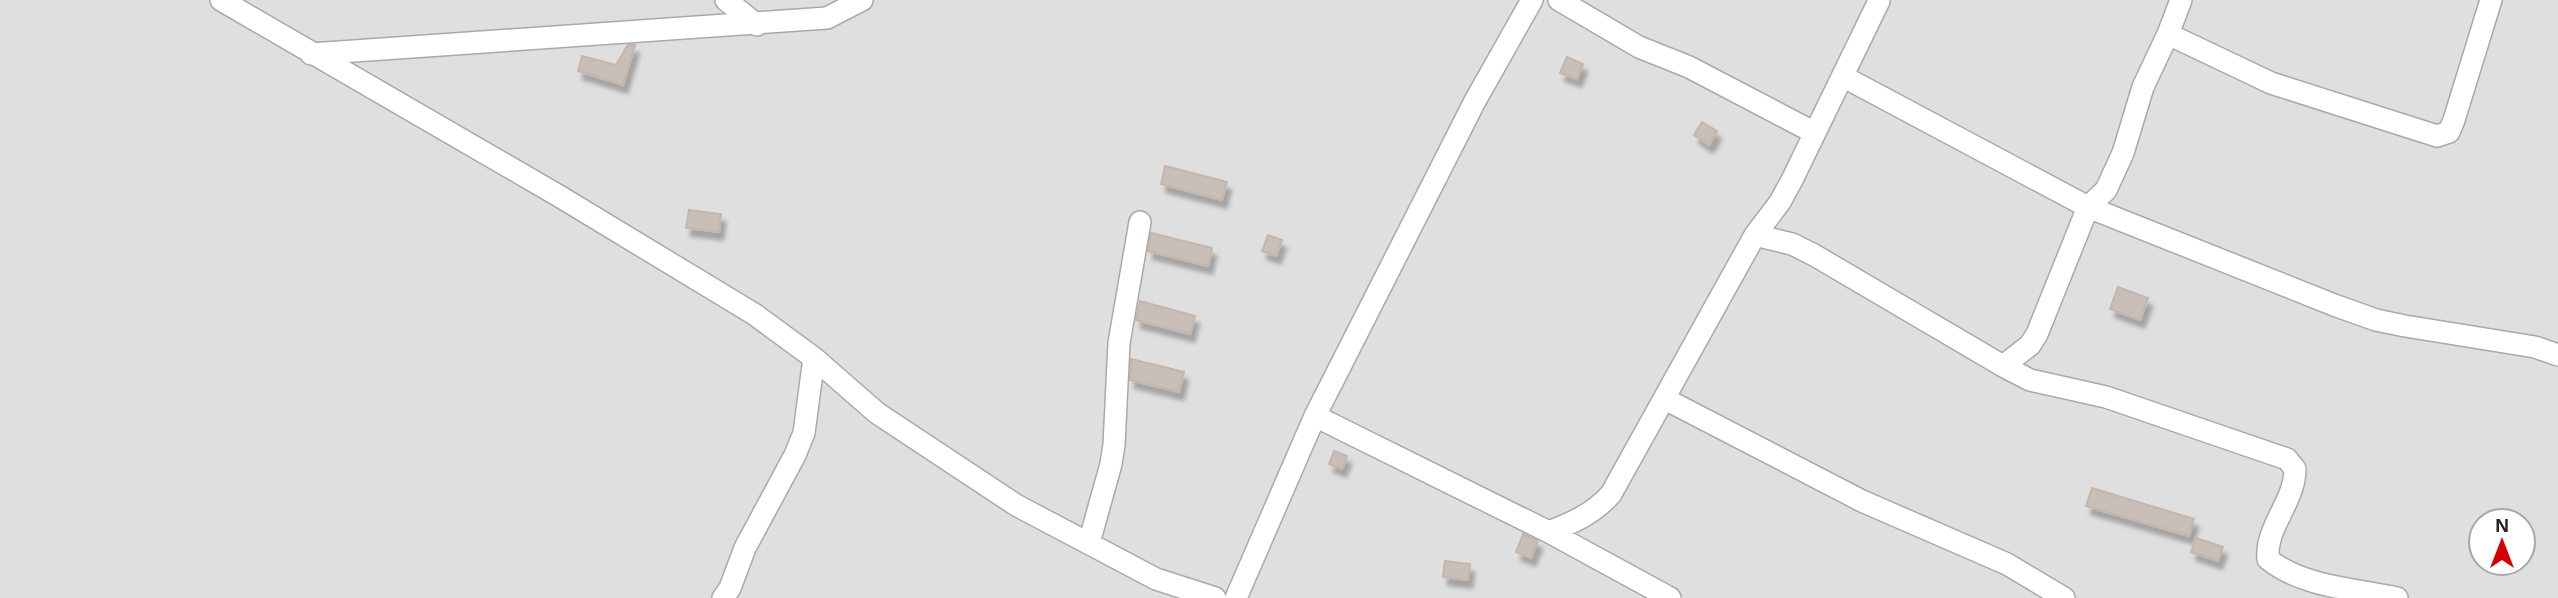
<svg xmlns="http://www.w3.org/2000/svg" width="2558" height="598" font-family="Arial,sans-serif">
<style>
.residential{fill:#e0dfdf;fill-rule:evenodd}
.building{fill:#c7bfb8;stroke:#c4b6ab;stroke-width:2;filter:url(#shadow)}
.lines{fill:none;stroke-linecap:round;stroke-linejoin:round}
.minor-casing{stroke:#a9a9a9;stroke-width:24}
.minor{stroke:#fff;stroke-width:21}
</style>
<defs>
<filter id="shadow"><feDropShadow dx="4.5" dy="8" stdDeviation="2" flood-color="#0004"/></filter>
</defs>
<rect width="100%" height="100%" fill="#f2efe9"/>
<path class="residential" d="M0 0H2558V598H0ZM2481 521H2523V563H2481Z"/>
<path class="building" d="M628 45H635L623 85 578 71 582 56 616 65Z
M1567 57 1583 64 1577 79 1560 73Z
M1702 122 1717 131 1709 145 1694 135Z
M1165 166 1227 182 1222 200 1161 184Z
M689 210 721 214 719 232 686 228Z
M1151 233 1212 248 1208 266 1148 251Z
M1268 235 1282 240 1276 256 1262 251Z
M2118 287 2148 298 2140 320 2110 309Z
M1140 301 1195 316 1190 334 1136 320Z
M1131 359 1184 372 1179 392 1130 380Z
M1334 451 1347 456 1342 469 1329 464Z
M2092 488 2194 519 2189 536 2086 506Z
M1523 534 1538 541 1531 558 1516 552Z
M2196 538 2223 547 2218 561 2191 552Z
M1445 561 1470 564 1468 580 1443 577Z"/>
<g class="lines">
<defs>
<path id="minor" d="M221 0 559 196 754 314 814 358 877 413 1016 505 1156 579 1215 598
M726 0 757 25
M1559 0 1639 47 1689 67 1815 133
M2168 34 2271 83 2437 136 2449 132 2454 120 2491 0
M311 54 827 18 862 0
M1844 77 2088 207 2334 305 2376 320 2405 326 2535 347 2558 355
M1755 235 1792 244 1814 255 2003 366 2030 380 2106 397 2287 459 2295 469C2295 502 2265 527 2268 559 2302 587 2355 589 2397 598
M2003 366 2030 345 2037 334 2088 207 2106 190 2123 153 2143 87 2168 34 2181 0
M1665 399 1862 501 2007 564 2064 598
M1315 416 1549 532 1670 598
M1549 532C1574 522 1593 514 1611 494L1755 235 1780 202 1792 180 1879 1
M1089 543 1111 464 1114 445 1119 343 1140 222
M723 598 730 588 745 548 795 455 804 433 814 358
M1236 598 1315 416 1475 101 1532 0"/>
</defs>
<use href="#minor" class="minor-casing"/>
<use href="#minor" class="minor"/>
</g>
<g transform="translate(2502 542)"><circle r="33" fill="#ffffff" stroke="#a7a7a7" stroke-width="2"/>
<path d="M0-5L12 26L0 18L-12 26Z" fill="#d40000"/>
<text y="-10" font-size="19" font-weight="bold" text-anchor="middle" fill="#222222">N</text>
</g>
</svg>
